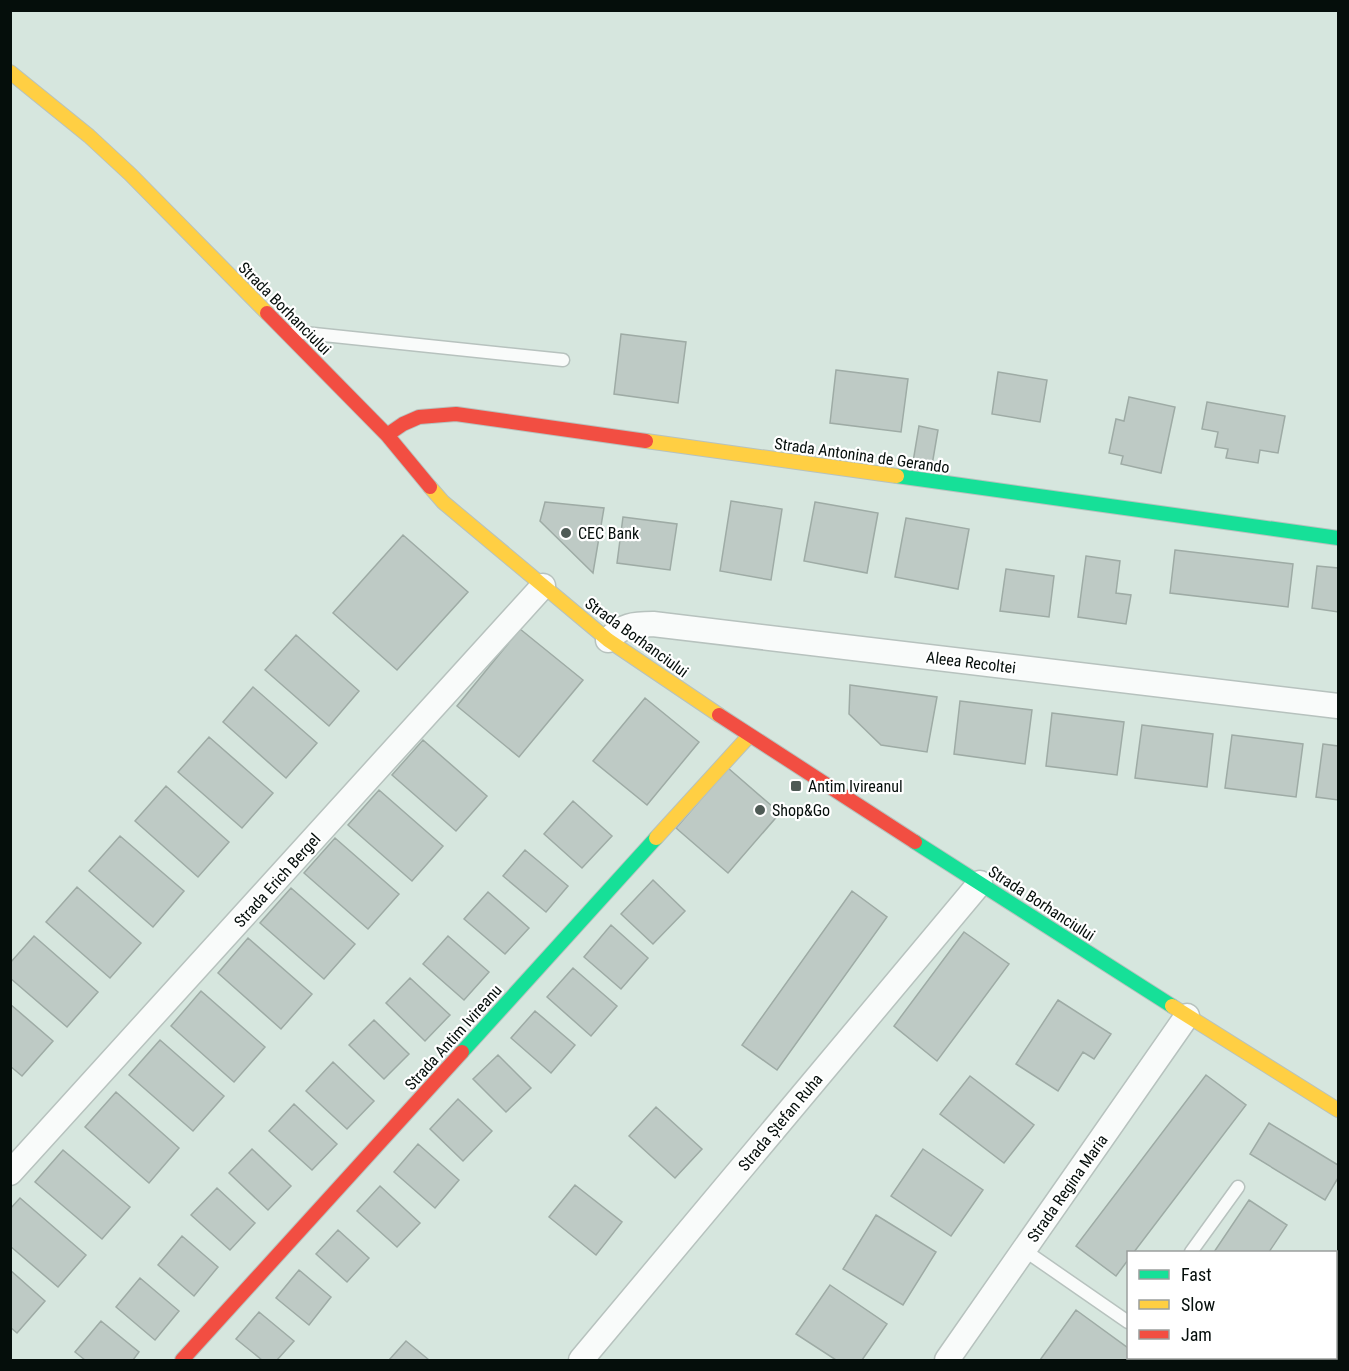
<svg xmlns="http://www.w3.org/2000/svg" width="1349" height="1371" font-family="'Roboto Condensed',sans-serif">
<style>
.building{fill:#becac5;stroke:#9eaba5;stroke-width:1.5}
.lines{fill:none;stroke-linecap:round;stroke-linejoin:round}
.lane-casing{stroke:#b7c2be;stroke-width:15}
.street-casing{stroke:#b7c2be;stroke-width:27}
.fast-casing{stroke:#b7c2be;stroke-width:16}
.slow-casing{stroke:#b7c2be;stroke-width:16}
.jam-casing{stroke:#b7c2be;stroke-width:16}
.lane{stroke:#f9fbfa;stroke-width:12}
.street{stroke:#f9fbfa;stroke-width:24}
.fast{stroke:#16e098;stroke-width:14}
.slow{stroke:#ffcf43;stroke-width:14}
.jam{stroke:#f24e42;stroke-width:14}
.poi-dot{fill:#4e5a55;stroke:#fff;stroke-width:2}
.labels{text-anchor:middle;stroke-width:4.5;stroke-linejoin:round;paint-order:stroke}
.street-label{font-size:16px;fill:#050e0b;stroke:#fff}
.poi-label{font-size:16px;fill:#050e0b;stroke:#fff;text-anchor:start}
</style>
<rect width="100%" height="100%" fill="#d6e6de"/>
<path class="building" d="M621 334 686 342 678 403 614 394Z
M836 370 908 379 901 432 830 423Z
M998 372 1047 380 1040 422 992 414Z
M1129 397 1175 407 1161 473 1121 464 1123 456 1109 453 1116 419 1124 421Z
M1207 402 1285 416 1278 453 1260 450 1258 463 1226 458 1228 449 1215 447 1218 432 1202 429Z
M919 426 938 430 930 477 911 474Z
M731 501 782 509 771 580 720 571Z
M545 502 604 508 593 573 540 521Z
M815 502 878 513 867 573 804 561Z
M623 517 677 524 670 570 617 563Z
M906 518 969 529 958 589 895 577Z
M403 535 468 592 397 670 333 613Z
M1175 550 1293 564 1288 607 1170 593Z
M1086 556 1120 561 1116 593 1131 595 1126 624 1078 617Z
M1317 566 1338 568V612L1312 608Z
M1006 569 1054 576 1049 617 1000 611Z
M520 629 583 680 519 757 457 706Z
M296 635 359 691 329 726 265 670Z
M850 685 937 697 927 752 881 745 849 714Z
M253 687 317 743 286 778 223 722Z
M645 698 699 742 647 805 593 761Z
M960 701 1032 710 1025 764 954 754Z
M1052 713 1124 722 1117 775 1046 766Z
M1142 725 1213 734 1207 787 1135 778Z
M1232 735 1303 744 1296 797 1225 788Z
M209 737 273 793 242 828 178 772Z
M423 740 487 796 456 831 392 775Z
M1323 744 1338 746V800L1316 797Z
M728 768 780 813 728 873 676 828Z
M166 786 229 842 198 877 135 821Z
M379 790 443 846 412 881 348 825Z
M573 801 612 836 582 868 544 834Z
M120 836 184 891 153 927 89 871Z
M335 838 399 894 368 929 304 873Z
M525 850 568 886 546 912 503 876Z
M653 880 685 911 653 944 621 914Z
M77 887 141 943 110 978 46 922Z
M291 888 355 944 324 979 260 923Z
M852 891 887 917 777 1070 742 1045Z
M488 892 529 928 505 954 464 919Z
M611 925 648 958 621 989 584 957Z
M964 932 1009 964 937 1061 894 1026Z
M34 936 98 992 67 1027 10 978V963Z
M448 936 489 972 464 1000 423 964Z
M248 938 312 994 281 1029 218 973Z
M573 968 617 1006 591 1036 547 997Z
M410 978 450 1015 425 1041 386 1003Z
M201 991 265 1047 234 1082 171 1026Z
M1058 1000 1111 1034 1094 1059 1083 1052 1058 1091 1016 1064Z
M10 1004 53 1041 22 1076 10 1066Z
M535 1011 575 1045 551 1073 511 1038Z
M374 1020 409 1054 384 1079 349 1045Z
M160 1040 224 1096 193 1131 129 1075Z
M498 1055 531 1088 506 1112 473 1079Z
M333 1062 374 1101 347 1129 306 1091Z
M1206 1075 1246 1105 1134 1252H1128V1260L1116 1276 1076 1246Z
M970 1076 1034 1125 1004 1163 940 1114Z
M116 1092 179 1148 149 1183 85 1127Z
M458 1099 492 1131 463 1161 430 1129Z
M294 1104 337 1144 312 1170 269 1131Z
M656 1107 702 1149 675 1178 629 1136Z
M1269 1123 1338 1165V1178L1325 1200 1250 1154Z
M418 1144 459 1180 435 1208 394 1172Z
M252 1149 291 1186 268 1210 229 1173Z
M923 1149 983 1190 951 1236 891 1196Z
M63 1150 130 1207 102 1239 35 1182Z
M575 1185 622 1222 596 1255 549 1217Z
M380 1186 420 1223 397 1247 357 1211Z
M217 1188 255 1223 230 1250 191 1215Z
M20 1198 86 1255 58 1287 10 1246V1209Z
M1249 1200 1287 1225 1269 1252H1214Z
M876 1215 936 1252 903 1305 843 1269Z
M338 1230 369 1258 347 1282 316 1254Z
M182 1236 218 1267 194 1296 158 1265Z
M1338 1260V1342L1336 1346V1265Z
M10 1270 45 1301 17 1333 10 1327Z
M299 1270 331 1297 309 1325 276 1298Z
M140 1278 179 1311 155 1340 116 1307Z
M830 1285 887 1324 862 1360H836L796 1334Z
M1076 1310 1128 1348V1358H1142L1146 1360H1040Z
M259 1312 294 1341 277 1360H262L236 1339Z
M101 1321 139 1352 133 1360H85L75 1352Z
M406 1341 429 1360H389Z
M1243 1358H1299L1297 1360H1241Z"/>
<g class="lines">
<defs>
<path id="lane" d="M295 332 563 360
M1024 1250 1128 1322
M1191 1252 1238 1187"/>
<path id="street" d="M608 640C622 625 634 624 653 624L1338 706
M10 1173 543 586
M581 1360 980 883
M947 1360 1187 1016"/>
<path id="fast" d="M897 476 1338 538
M915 842 1172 1006
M462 1052 656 838"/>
<path id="slow" d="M10 72 89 136 130 174 267 313
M646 441 897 476
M430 487 443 502 608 640 719 715
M656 838 749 736
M1172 1006 1338 1110"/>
<path id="jam" d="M267 313 387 435 430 487
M387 435 403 424 419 417 456 414 646 441
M719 715 915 842
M182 1360 462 1052"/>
</defs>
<use href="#lane" class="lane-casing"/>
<use href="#street" class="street-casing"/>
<use href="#fast" class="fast-casing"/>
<use href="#slow" class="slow-casing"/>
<use href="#jam" class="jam-casing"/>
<use href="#lane" class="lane"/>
<use href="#street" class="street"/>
<use href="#fast" class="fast"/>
<use href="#slow" class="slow"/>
<use href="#jam" class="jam"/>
</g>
<g class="poi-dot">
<circle cx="566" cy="533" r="6"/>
<rect x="790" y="780" width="12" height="12" rx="3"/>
<circle cx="760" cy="810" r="6"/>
</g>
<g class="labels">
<g class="street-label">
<text transform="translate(285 308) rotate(45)" y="6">Strada Borhanciului</text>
<text transform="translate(862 455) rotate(8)" y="6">Strada Antonina de Gerando</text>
<text transform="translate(637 637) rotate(36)" y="6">Strada Borhanciului</text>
<text transform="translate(971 662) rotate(7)" y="6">Aleea Recoltei</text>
<text transform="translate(277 880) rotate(-48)" y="6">Strada Erich Bergel</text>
<text transform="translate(1042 903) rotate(33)" y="6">Strada Borhanciului</text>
<text transform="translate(453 1037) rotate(-48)" y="6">Strada Antim Ivireanu</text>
<text transform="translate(780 1122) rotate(-50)" y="6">Strada Ștefan Ruha</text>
<text transform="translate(1067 1188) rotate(-55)" y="6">Strada Regina Maria</text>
</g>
<g class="poi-label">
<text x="578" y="539">CEC Bank</text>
<text x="808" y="792">Antim Ivireanul</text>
<text x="772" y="816">Shop&amp;Go</text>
</g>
</g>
<rect width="1349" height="1371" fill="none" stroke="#050e0b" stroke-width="24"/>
<rect x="1127" y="1251" width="210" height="108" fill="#ffffff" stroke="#9b9f9d" stroke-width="1.5"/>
<rect x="1139" y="1270" width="30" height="9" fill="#16e098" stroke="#9b9f9d" stroke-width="1.5"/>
<text x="1181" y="1281" font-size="18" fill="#050e0b">Fast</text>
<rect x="1139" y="1300" width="30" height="9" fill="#ffcf43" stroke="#9b9f9d" stroke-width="1.5"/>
<text x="1181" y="1311" font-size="18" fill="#050e0b">Slow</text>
<rect x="1139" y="1330" width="30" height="9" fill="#f24e42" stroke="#9b9f9d" stroke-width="1.5"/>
<text x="1181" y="1341" font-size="18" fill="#050e0b">Jam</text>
</svg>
